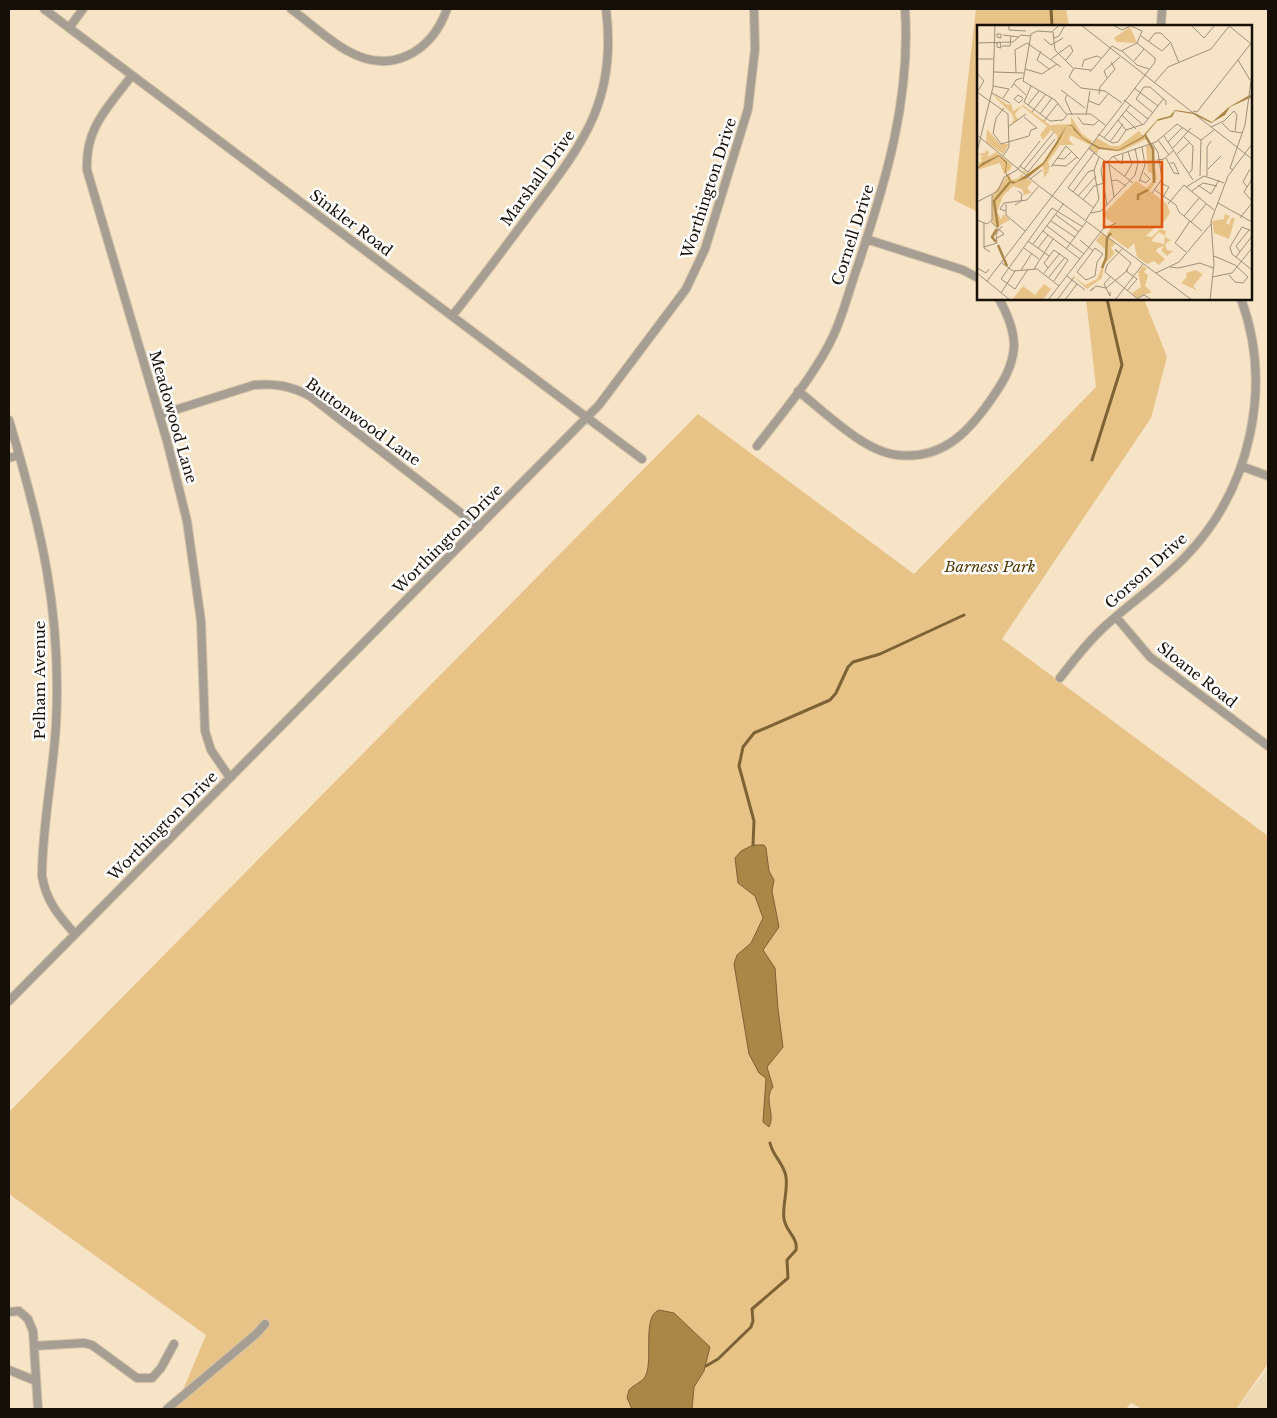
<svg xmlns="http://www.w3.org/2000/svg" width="1277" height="1418" font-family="'Libre Baskerville',serif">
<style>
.built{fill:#efd8b4}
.green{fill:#e7c388}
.water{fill:#aa8647;stroke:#7d6233}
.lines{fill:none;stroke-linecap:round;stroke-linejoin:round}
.stream{stroke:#7d6233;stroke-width:3}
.street-casing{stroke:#d3c2a8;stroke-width:10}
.street{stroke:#a69e92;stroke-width:8}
.labels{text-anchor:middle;stroke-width:5;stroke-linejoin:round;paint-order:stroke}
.street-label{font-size:15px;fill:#150f05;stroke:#fff}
.park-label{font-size:15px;font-style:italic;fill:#523802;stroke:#fff}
.inset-river{fill:none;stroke:#aa8647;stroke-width:2.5}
.inset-road{fill:none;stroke:#9d8f79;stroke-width:1}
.view{fill:#dd550c;fill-opacity:0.15;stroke:#dd550c;stroke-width:2.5}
.inset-edge{fill:none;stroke:#150f05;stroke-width:2.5}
</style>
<rect width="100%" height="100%" fill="#f7e4c7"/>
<path class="built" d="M1268 1368V1409H1236Z"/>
<path class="green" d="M976 9H1066L1069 26H978V212L954 200Z
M1086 299H1144L1167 357 1151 418 1002 639 1268 836V1364L1236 1409H1142L1131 1403 1126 1409H175L206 1335 9 1194V1112L698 414 914 574 1096 387Z"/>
<path class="water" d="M753 845H764L766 848 769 871 774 880 772 891 779 927 763 950 775 968 778 1009 783 1047 767 1067 773 1087C763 1099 776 1114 769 1127L763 1122 766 1078 759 1073 749 1054 734 964 737 955 751 943 763 918 755 896 738 883 735 858 741 851Z
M659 1310 674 1313 710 1347 704 1371 694 1387 692 1409H632L627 1398 629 1390C633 1385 643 1382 646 1375 653 1358 642 1316 659 1310Z"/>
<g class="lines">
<path class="stream" d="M1051 9 1052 26
M1092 460 1122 365 1107 299
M753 845 754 821 739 766 743 747 754 733 830 700 836 693 848 667 853 662 880 654 964 615
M706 1366 718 1359 751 1327 753 1321 752 1309 788 1278 787 1260 796 1250C798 1237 786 1232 784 1219 782 1207 788 1191 786 1177 784 1163 773 1157 770 1143"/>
<defs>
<path id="street" d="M44 9 642 459
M291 9C309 22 327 39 346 50 390 76 431 53 447 9
M1161 26 1162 9
M69 28 83 9
M132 75C108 108 85 127 87 170L167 441 187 521 201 621 205 731 211 750 230 778
M866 239 963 270 978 278
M452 316C478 284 502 251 526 219 580 147 618 104 606 9
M798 391C825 412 863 451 897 455 941 460 967 434 990 401 1002 384 1013 367 1014 346 1014 329 1007 313 999 299
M159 415 254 385C275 383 291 386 310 396L479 527
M9 420C41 527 62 612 56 725 53 776 42 826 42 876 46 901 59 916 75 934
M757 446C781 415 807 384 826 350 841 324 848 293 858 265 886 181 911 98 905 9
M9 458 19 455
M1241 466 1268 476
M1116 617 1150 657 1268 746
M1060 678C1073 661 1086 644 1102 629 1130 603 1162 582 1188 554 1251 487 1273 385 1241 299
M9 1001 599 405 686 289 705 249 748 109 755 49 754 9
M9 1312 19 1311 28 1319 33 1331 38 1409
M34 1346 84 1343 92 1345 137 1378H152L161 1368 174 1344
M9 1370 36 1381
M167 1409 256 1334 265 1324"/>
</defs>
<use href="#street" class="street-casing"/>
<use href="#street" class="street"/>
</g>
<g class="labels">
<g class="street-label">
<text transform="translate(538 178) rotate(-54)" y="5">Marshall Drive</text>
<text transform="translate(709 188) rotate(-72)" y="5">Worthington Drive</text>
<text transform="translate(351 223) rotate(37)" y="5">Sinkler Road</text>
<text transform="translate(853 235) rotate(-72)" y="5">Cornell Drive</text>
<text transform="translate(173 417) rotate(74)" y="5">Meadowood Lane</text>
<text transform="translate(363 422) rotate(36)" y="5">Buttonwood Lane</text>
<text transform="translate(448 539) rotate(-45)" y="5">Worthington Drive</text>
<text transform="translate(1146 571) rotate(-42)" y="5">Gorson Drive</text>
<text transform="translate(1197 675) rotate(38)" y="5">Sloane Road</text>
<text transform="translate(40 680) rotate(-90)" y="5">Pelham Avenue</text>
<text transform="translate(163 826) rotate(-45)" y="5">Worthington Drive</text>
</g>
<g class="park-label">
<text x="990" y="572">Barness Park</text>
</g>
</g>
<g transform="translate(977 25)">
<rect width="275" height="275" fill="#f7e4c7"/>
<path d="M153 2 160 18 140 17 137 13ZM15 69 31 80 34 78 36 86 46 80 73 100 94 99V91L104 108 115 116 113 120 93 110 92 115 97 120H83L71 137 73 142 70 146 73 145 67 153 66 141 52 152 45 145 52 148 66 137 80 116V110L74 105 66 115 63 110 70 101 45 81 38 89 41 95 33 100 37 95 35 89ZM10 104 23 119H32L26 129 9 117ZM162 106 169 114 145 126 123 123 119 130 112 123 120 113 134 121H142ZM174 120 180 153 173 166 190 179 193 188 182 203 179 201 169 211 175 212 183 204 189 206 188 211 182 207 174 216 187 219 188 212 194 215 188 219 190 225 196 226 190 231 184 225 187 221 181 223 179 226 188 234 182 240 177 236 170 239 160 232 157 218 151 224 130 209 136 198 125 190 159 156 169 163 177 155 176 149 171 146 169 121ZM9 125 12 127 11 132 19 127 35 140 33 145 27 149 23 138 0 145V139L5 136 3 132 7 131 0 129 8 128ZM40 146 55 157 50 163 55 168 47 170 45 164 36 161 26 171 20 187 24 194 27 189 33 195 20 202 15 197V170L32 148 35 155 42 153 44 149ZM248 189 253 191 249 198 252 200 254 193H258L252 214 237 208 235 196 247 194ZM125 208 139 218 134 223 138 228 127 240 125 253 110 264 93 248 108 260 120 254 129 232 128 224 119 216ZM166 241 170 243 167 247 171 250 168 261 175 267 160 273 155 268 164 262 161 247ZM218 245 226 249 216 261 221 266 204 258 210 252 209 248ZM67 259 74 264 66 275H35L46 261 58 270Z" fill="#e7c388"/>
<path d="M271 71 274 70 275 72 253 82 248 90 234 98 216 89 198 86 195 92 180 96 166 113 141 126 122 124 117 121 106 114 97 105 95 101 90 100 81 118 67 139 50 153 38 158 36 159 33 157 28 147 29 138 22 131 0 144 5 138 22 130 30 137 29 147 34 156 39 157 66 138 90 100H95L106 113 122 122 141 125 165 112 181 94 193 91 198 85 218 88 235 97 252 82Z" fill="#aa8647"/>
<path class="inset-river" d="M168 110 176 124 177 158M161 175V170L171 165M21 202 17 176 33 157M19 217 15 212 20 204M21 220 30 241M125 243 129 233 130 213 134 208"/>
<path class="inset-road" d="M32 0V5L49 6M82 0 75 7 60 6 54 9 46 56 78 75 89 89H114L128 100M104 0 275 134M136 0 145 5 153 1M214 0 227 13 238 0M251 0 274 19M76 7 78 25 96 43M20 9H24V13L20 12ZM26 10 42 12M164 11 185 26 194 17M77 13 82 11 88 0M67 14 74 20 86 13M23 17 24 23 20 22V18ZM171 17 178 8H184L194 18 202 38M0 18 36 17 44 10 54 11M25 21H33L34 11M64 26 60 35 72 44M145 26 160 40 172 44M0 34H16M74 34 93 20 96 26 89 35M261 35 273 55M157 36 167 24M105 42 107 35 120 31 124 33M48 44 65 49 80 39M114 45 97 43 92 52 104 63 128 66 145 78M17 47 47 48M39 47 38 25 50 18 84 42M113 47 135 21 144 26 160 18 165 6 152 0M0 48 7 56 0 67M130 53 127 46 143 32M177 58 191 42 234 24 253 0M37 59 49 70M16 61 32 64 26 73M54 61 47 77 73 96 86 95 90 90M34 63 39 55 45 53M157 63 181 81M84 65 108 83M0 67 31 89 32 122 26 131M15 68 33 78M122 69 123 62 138 44 134 37M90 70 88 74 95 90M46 74 42 78 37 74 41 70 46 73M147 75 171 94M112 76 122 80 132 68M51 80 62 66M27 83 19 93 16 108 24 119 52 111 54 105 60 103M149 85 166 100M216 86 220 87 275 17M55 87 68 70M176 88 159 74 167 62H173L189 76V80M63 89 75 73M109 90 113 66M145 90 159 104M47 92 60 103M101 92 106 99 117 100 122 95M67 96 81 78M245 98 253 106 265 108M31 102 49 89M234 102 247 96 257 86 260 90 258 106M149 105 167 99 187 73M121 109 135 118 141 117 149 105 141 95M0 110 62 161 215 275M187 111 216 155M207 112 216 121 215 145 212 148M127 113 153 80M181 115 192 130M133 117 146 99M191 117 206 102M175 118 181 127 185 154 175 168M111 123 156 158M196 123 214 103M0 127 16 62 18 0M117 128 91 163 117 183M200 129 213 117M137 132 145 139 146 129M80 133 87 134 95 126M189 133 197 148 202 149 197 138H193M180 135 187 134 197 125M127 136 124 145 130 180M130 138 135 132 179 117 200 99 224 115 237 105M75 140 89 141 100 132M132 140 137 172M43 141 51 147 78 114M74 142 89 121 102 134M47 144 77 107M231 144 244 131M256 145 253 143 268 100 275 49M148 151 155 139 151 127M223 151 224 115M230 151V122L234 116M53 154 65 145M275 154 267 167 275 176M163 155 169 158 173 154 167 148M134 156 140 155 149 161M162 157 168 140 165 122M184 158 192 162 186 172M221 160 234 169 242 155M209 162 227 151 247 158M270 162 266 157 273 144M178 165 199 180 202 187 225 206M215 166 226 158 240 161M96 167 111 147 117 145M101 171 119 151M106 175 117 161 127 158M0 177 21 166 27 152 40 145 63 116M241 178 275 197M29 179V190L48 206M191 179 207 160 237 185M38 180 44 176 45 169 41 166M28 186 23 184 27 178 50 175 61 162M114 188 124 186 158 150 161 138 158 123M79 190 102 207M207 191 222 173M263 193 275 178M0 195 10 199 15 195V170M109 195 122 174 117 145 122 132M74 196 98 212M14 197 27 209 20 213M214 197 229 179M7 198V223L13 227M70 201 107 229M66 206 103 234M275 206 265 202 253 222 255 229 275 245M103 215 116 226M51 216 72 231M56 219 87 178M7 222 20 218 19 209 25 201M47 223 62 234M61 223 71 210M118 223 126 229 120 237 118 251 109 255 100 247ZM146 223 130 240 128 247 162 275M89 224 109 197M140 227 138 224 154 238 149 246 160 254 150 266M209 227 198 218 213 196M263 227 259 221 272 205M237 231 258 240 271 252 266 258 258 257 252 250M259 232 275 211M25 238 36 246 60 244 82 261M0 242V259M193 242 201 243 223 238 236 243M0 243 9 248 12 244M71 243 67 238 77 225 91 235 77 256M51 244 38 264 24 254 75 183 106 202M57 244 76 214M44 245 55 228M0 248 33 275M67 248 83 228M179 248 202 237 234 199M90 251 108 265M72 252 88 232M235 252 255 248 275 223M10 256 178 37V33L160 18M117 263 113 266 119 261 129 263 151 245M133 267V271L127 259 134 251M24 268 38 246M161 273 167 270 175 275M71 275 126 204 139 198M80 275 97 252M88 275 100 259M138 275 166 239M233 275 237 239 234 196 251 151 275 119"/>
<path class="view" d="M127 137H185V202H127Z"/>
<rect width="275" height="275" class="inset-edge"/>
</g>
<rect width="1277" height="1418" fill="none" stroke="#150f05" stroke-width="20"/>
</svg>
